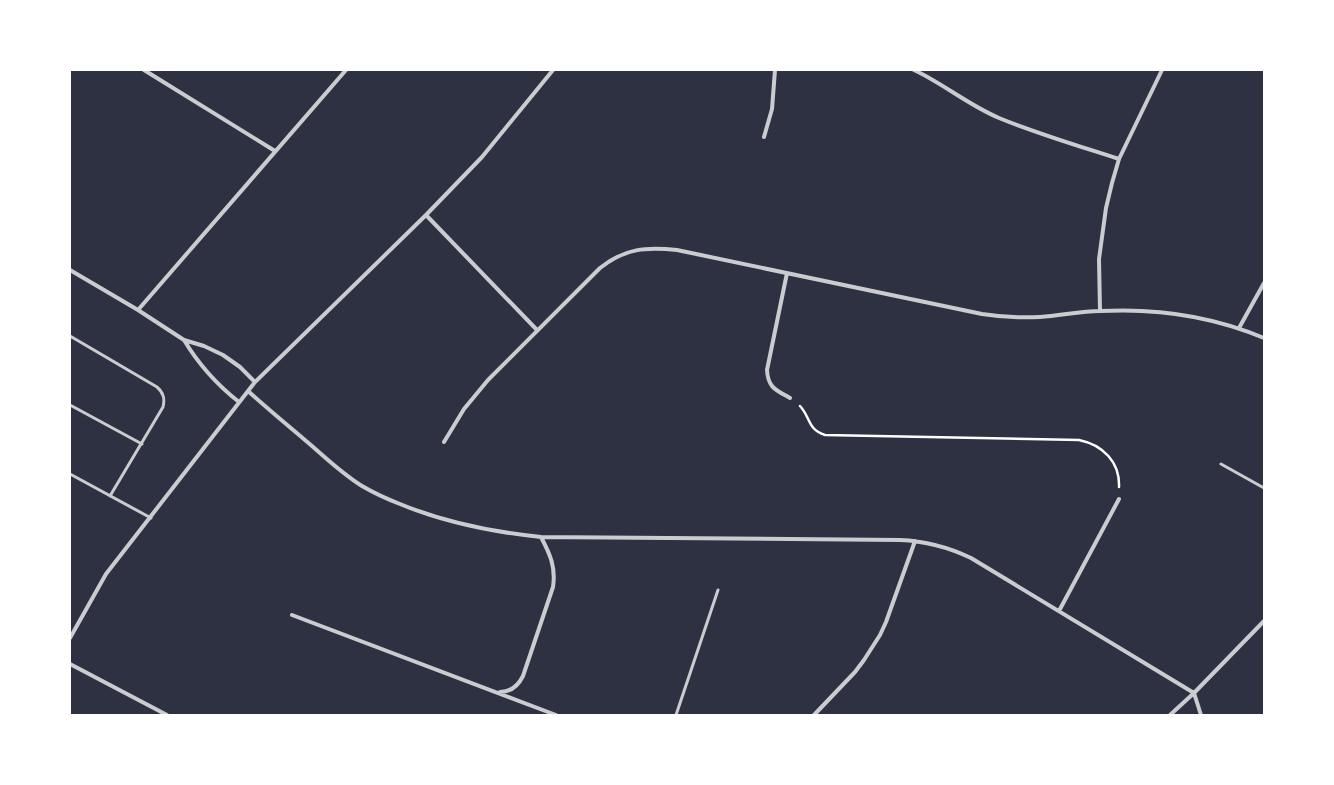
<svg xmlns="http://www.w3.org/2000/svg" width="1334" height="785" font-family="Figtree,sans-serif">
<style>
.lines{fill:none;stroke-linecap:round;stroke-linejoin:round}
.path{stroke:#fff;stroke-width:2.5}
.service{stroke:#caccd0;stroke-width:3}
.minor{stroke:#caccd0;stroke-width:4}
</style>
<rect width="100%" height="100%" fill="#2d3142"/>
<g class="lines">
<path class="path" d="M800 406C811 418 807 429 825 435L1079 440C1103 445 1120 462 1119 487"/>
<path class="service" d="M70 336 157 387C164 393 165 399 163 407L110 496
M70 405 142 444
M1221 464 1264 488
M70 474 151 518
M676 715 718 590"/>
<path class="minor" d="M144 70 275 151
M914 70C944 84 968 105 999 118 1038 134 1079 146 1119 159
M764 137 772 109 775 70
M426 215 537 330
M70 270 138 310 184 340 204 346 223 355 240 367 255 382
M787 273 767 370C768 388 776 390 790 398
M138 310 346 70
M1100 311 1099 259 1106 208 1112 183 1119 159 1162 70
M1239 328 1264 283
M184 340C199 365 216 384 239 402
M248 391C269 410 291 428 312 446 328 460 344 475 362 486 374 493 387 499 400 504 446 523 492 532 541 537L900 540C925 541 948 547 971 558L1194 693 1201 715
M444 442 464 409 488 380 600 268C625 248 646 247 677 250L982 314C1001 317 1020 318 1040 317 1060 316 1080 311 1100 311 1157 308 1212 316 1264 338
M1059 611 1119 499
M292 615 556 715
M70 638 106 574 248 391 255 382 426 215 482 157 553 70
M70 664 167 715
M500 692C511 692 518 686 523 676L553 587C556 567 550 554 541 537
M814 715 855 672 864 660 880 635 886 622 915 541
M1170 715 1194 693 1264 621"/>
</g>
<rect width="1334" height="785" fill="none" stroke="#ffffff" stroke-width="142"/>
</svg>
